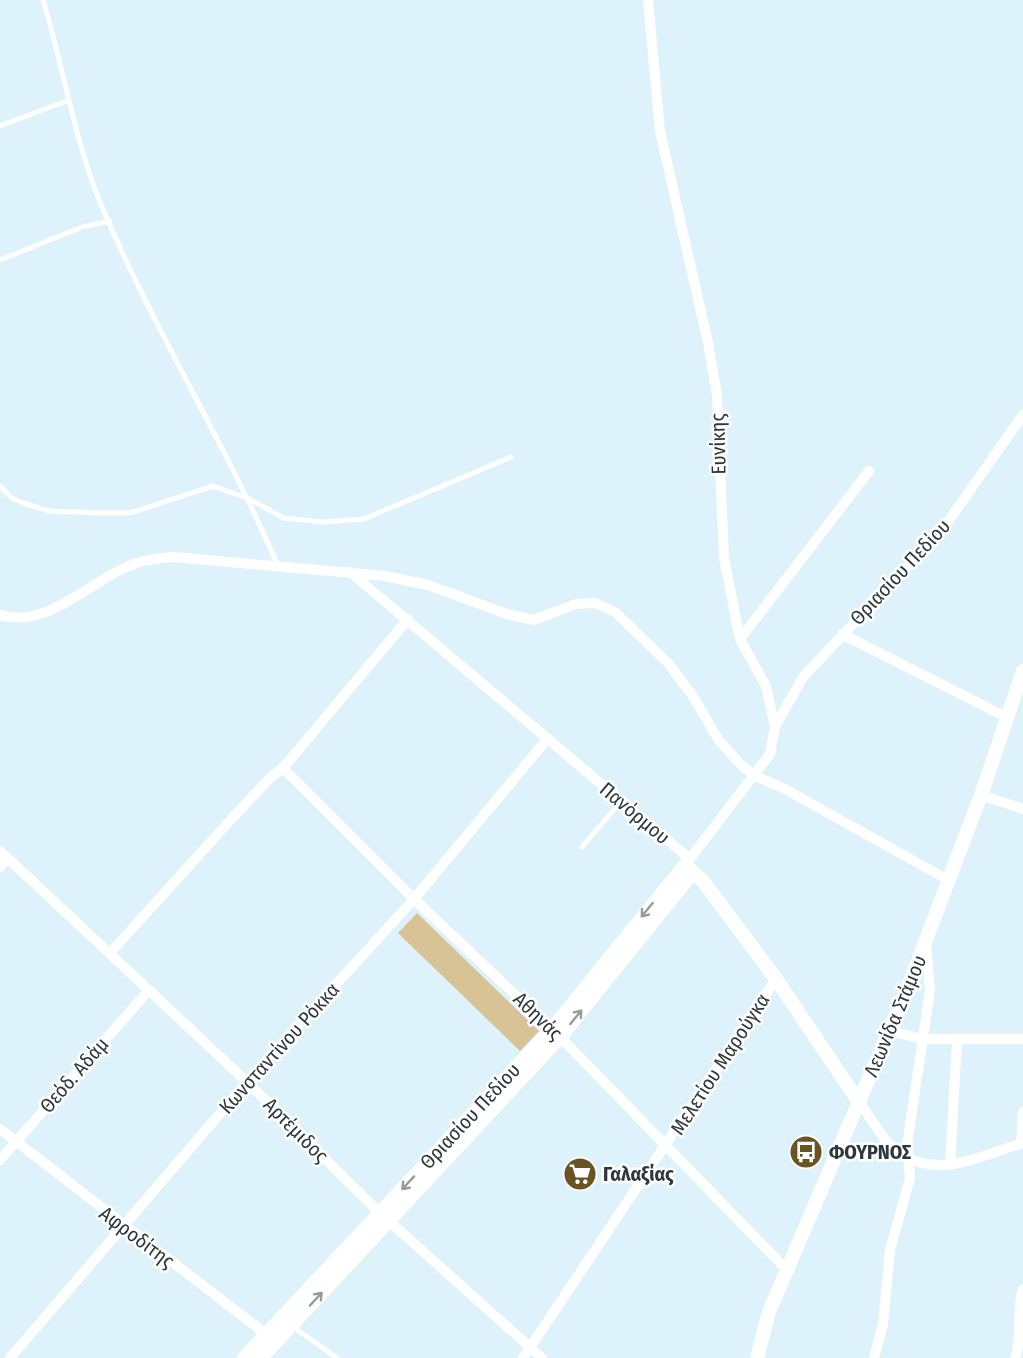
<svg xmlns="http://www.w3.org/2000/svg" width="1023" height="1358" font-family="'Fira Sans Condensed',sans-serif">
<style>
.green{fill:#d8c396}
.lines{fill:none;stroke-linecap:round;stroke-linejoin:round}
.lane{stroke:#fff;stroke-width:5}
.street{stroke:#fff;stroke-width:10}
.secondary{stroke:#fff;stroke-width:14}
.oneway{stroke:#969b9c}
.labels{text-anchor:middle;stroke-width:5;stroke-linejoin:round;paint-order:stroke}
.street-label{font-size:20px;fill:#2e373a;stroke:#fff}
.poi-label{font-size:20px;font-weight:bold;fill:#2e373a;stroke:#fff;text-anchor:start}
</style>
<rect width="100%" height="100%" fill="#ddf2fb"/>
<path class="green" d="M417 913 539 1031 520 1051 398 933Z"/>
<g class="lines">
<path class="lane" d="M43 0C63 65 73 133 98 197 150 324 224 440 278 566
M0 126 69 100
M0 260 82 227 110 221
M0 486 12 498 26 504 49 511 96 513H130L213 486 249 499 284 518 322 522 364 519 511 457
M582 847 621 801
M292 1326 337 1358"/>
<path class="street" d="M648 0 660 131 708 343 717 395 724 558 740 639 766 686 775 727 770 754 685 865
M350 572 690 859
M0 615C51 630 96 574 140 562 151 559 162 558 173 557L385 576 428 585 510 615 534 620 576 604 595 603 615 612 668 663 692 695 718 739 741 765 755 776 783 788 950 881
M842 634 1006 717
M740 639 869 471
M775 727 803 677 942 530 1023 415
M283 768 414 899 566 1043 787 1270
M981 795 1023 809
M0 851 247 1082 380 1213 542 1358
M0 867 8 858
M110 953 236 814 271 777 283 768 408 619
M889 1031 923 1039H1023
M859 1102C871 1117 883 1142 899 1153 940 1180 981 1155 1023 1143
M0 1129 271 1338
M1021 1143 1023 1112
M0 1160 149 990
M950 1165 957 1041
M10 1358 247 1082 414 899 548 738
M523 1358 776 979
M874 1358 883 1324 890 1250 910 1178 907 1145 930 990 926 943
M1015 1358C1023 1337 1015 1312 1023 1289"/>
<path class="secondary" d="M244 1358 552 1029 685 865 703 881 776 979 859 1102
M261 1358 560 1037 693 872
M757 1358 769 1312 908 987 981 795 1023 671"/>
</g>
<defs><path id="oneway-shaft" d="M-6 0H5M1.5-3L5.5 0L1.5 3" fill="none" stroke-width="1.6" stroke-linecap="round" stroke-linejoin="round" transform="scale(1.5)"/></defs>
<g class="oneway">
<use href="#oneway-shaft" transform="translate(647 910) rotate(129)"/>
<use href="#oneway-shaft" transform="translate(576 1017) rotate(-51)"/>
<use href="#oneway-shaft" transform="translate(408 1183) rotate(133)"/>
<use href="#oneway-shaft" transform="translate(316 1299) rotate(-47)"/>
</g>
<defs>
<symbol id="bus-disc" viewBox="-11 -11 22 22"><circle r="9.5" fill="#6a5423" stroke="#fff"/><path d="M-5-6H5V4H4V6H2V4H-2V6H-4V4H-5ZM-3.5-4V0h7V-4ZM-3.5 1.2v1.5H-2V1.2ZM2 1.2v1.5H3.5V1.2Z" fill="#fff"/></symbol>
<symbol id="supermarket-disc" viewBox="-11 -11 22 22"><circle r="9.5" fill="#6a5423" stroke="#fff"/><path d="M-6-5.5h2.5l.6 2H6L4.5 2H-2.5L-4.4-4H-6ZM-1.5 3.2a1.3 1.3 0 1 0 .1 0ZM3 3.2a1.3 1.3 0 1 0 .1 0Z" fill="#fff"/></symbol>
</defs>
<g fill-rule="evenodd">
<use href="#bus-disc" x="787" y="1133" width="38" height="38"/>
<use href="#supermarket-disc" x="561" y="1155" width="38" height="38"/>
</g>
<g class="labels">
<g class="street-label">
<text transform="translate(718 444) rotate(-91)" y="7">Ευνίκης</text>
<text transform="translate(900 572) rotate(-47)" y="7">Θριασίου Πεδίου</text>
<text transform="translate(635 813) rotate(40)" y="7">Πανόρμου</text>
<text transform="translate(538 1016) rotate(44)" y="7">Αθηνάς</text>
<text transform="translate(895 1016) rotate(-67)" y="7">Λεωνίδα Στάμου</text>
<text transform="translate(279 1048) rotate(-48)" y="7">Κωνσταντίνου Ρόκκα</text>
<text transform="translate(720 1064) rotate(-57)" y="7">Μελετίου Μαρούγκα</text>
<text transform="translate(74 1075) rotate(-49)" y="7">Θεόδ. Αδάμ</text>
<text transform="translate(470 1116) rotate(-47)" y="7">Θριασίου Πεδίου</text>
<text transform="translate(296 1130) rotate(45)" y="7">Αρτέμιδος</text>
<text transform="translate(137 1237) rotate(37)" y="7">Αφροδίτης</text>
</g>
<g class="poi-label">
<text x="829" y="1159">ΦΟΥΡΝΟΣ</text>
<text x="603" y="1181">Γαλαξίας</text>
</g>
</g>
</svg>
